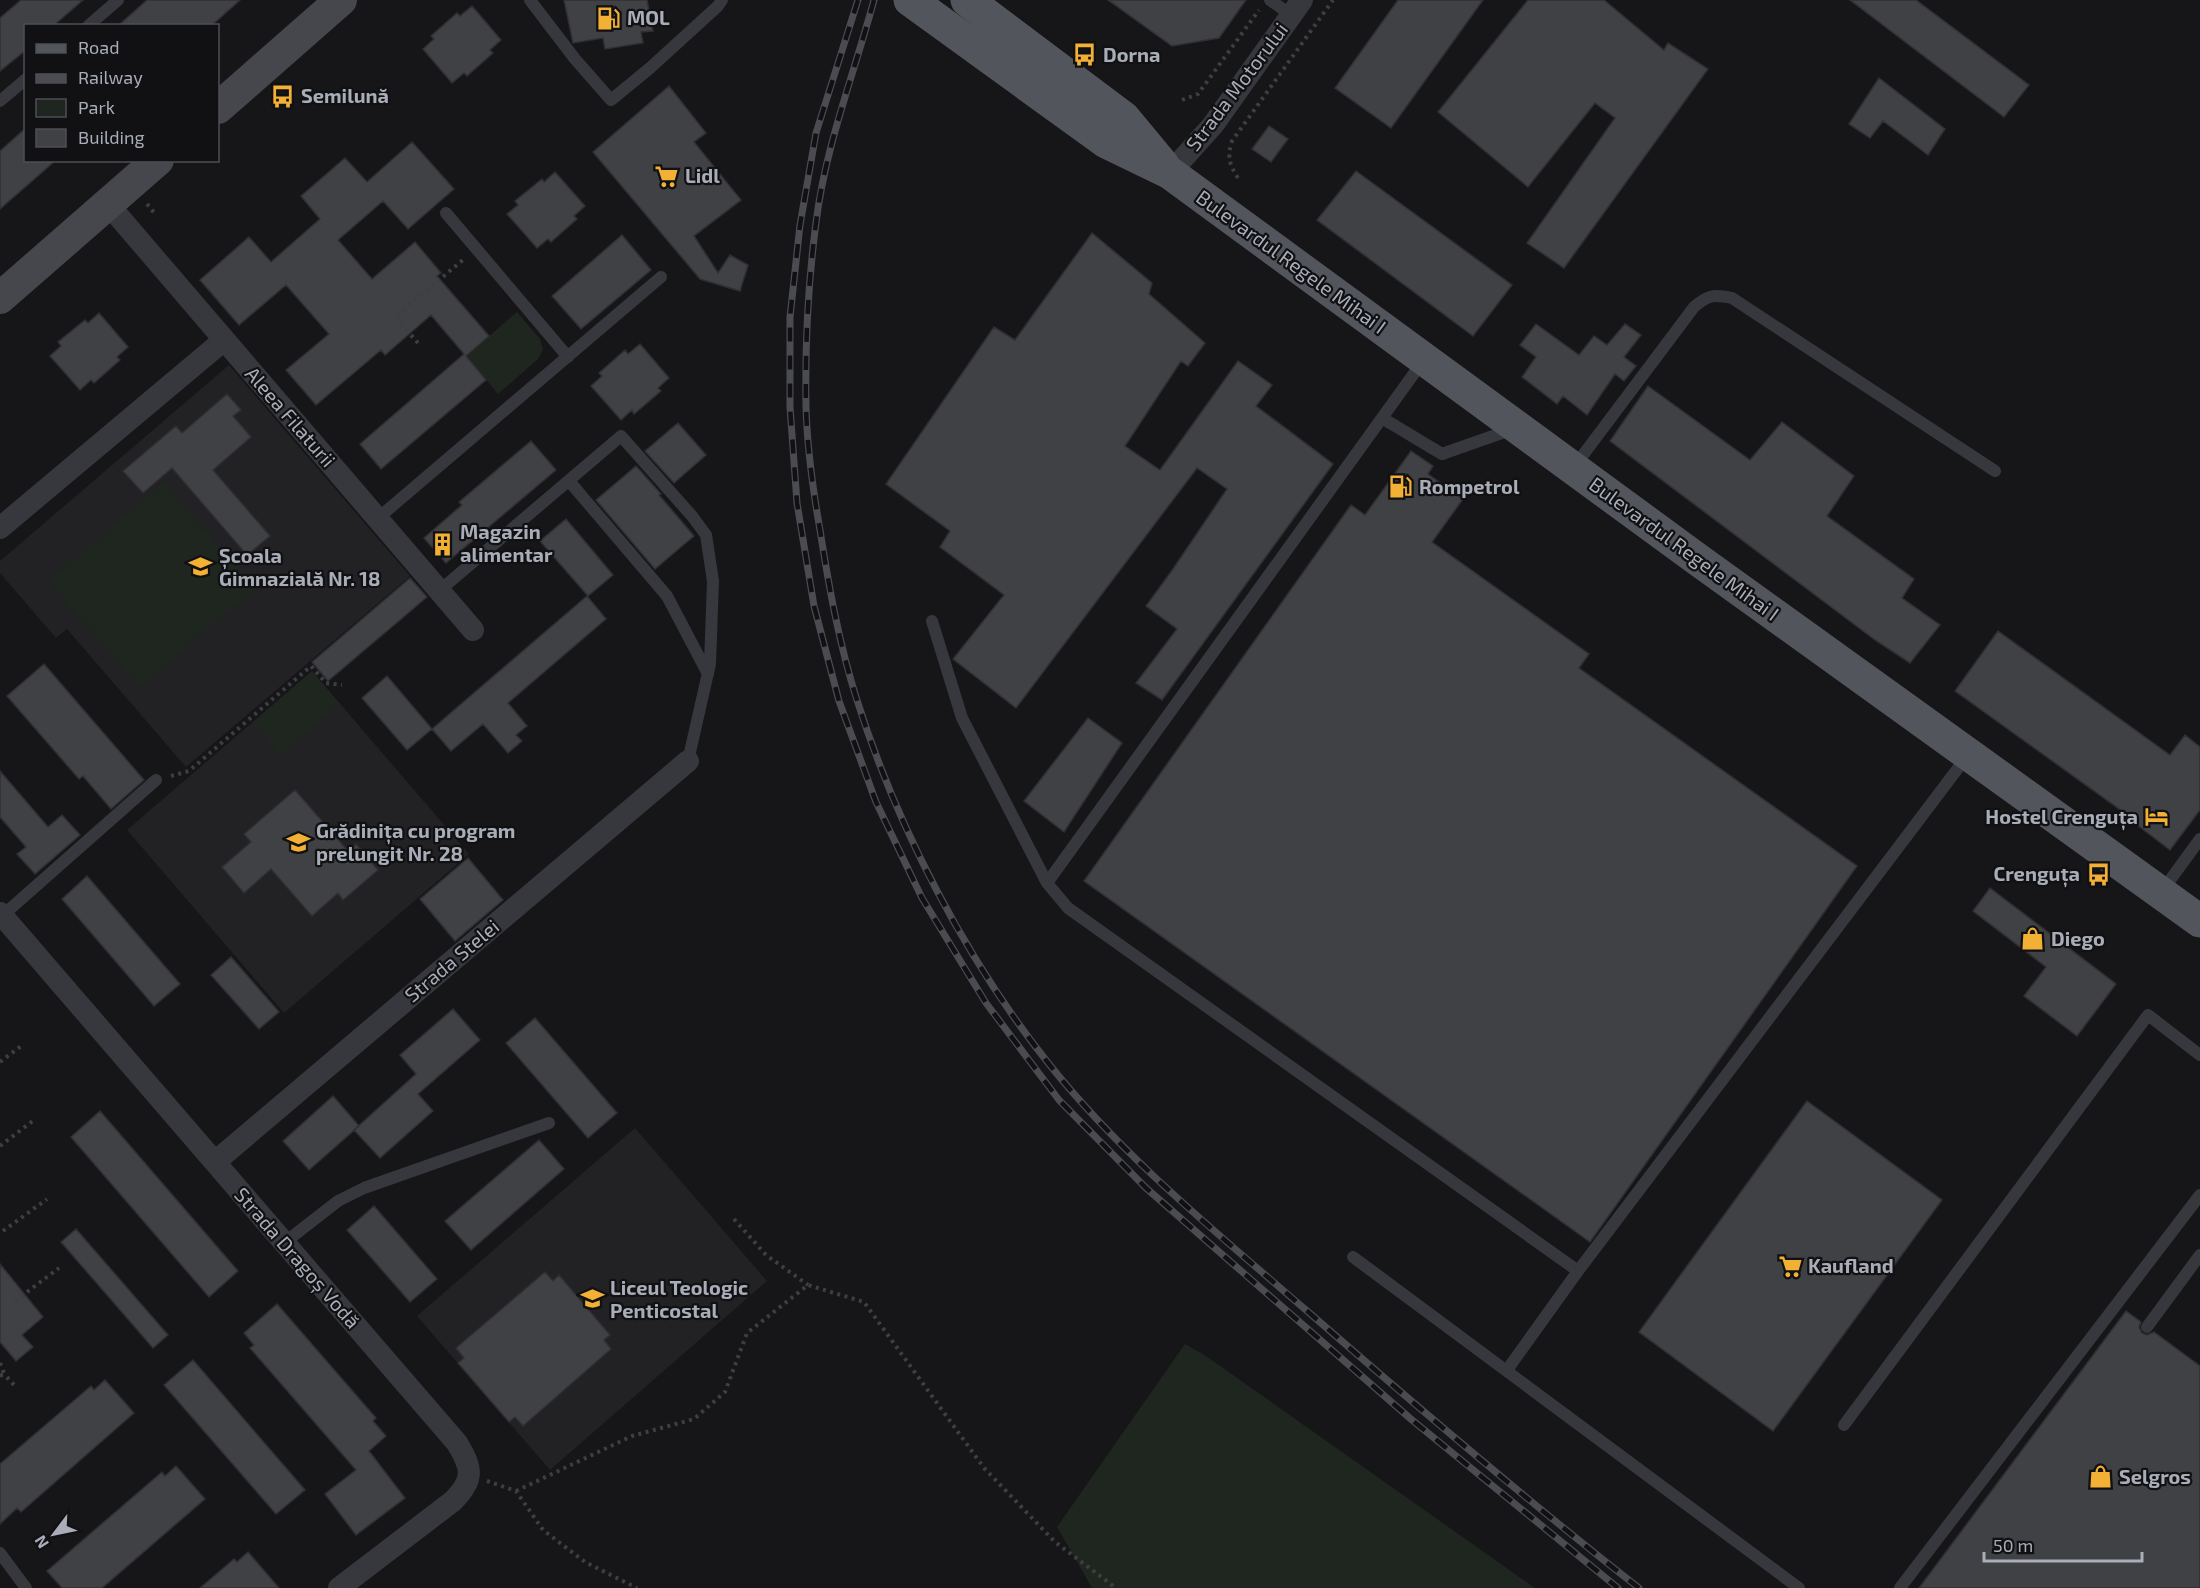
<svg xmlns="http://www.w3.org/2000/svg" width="2200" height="1588" font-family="'Exo 2',sans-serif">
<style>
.built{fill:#222225}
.green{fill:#1e261f}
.building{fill:#404145;stroke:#303034;stroke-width:1.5}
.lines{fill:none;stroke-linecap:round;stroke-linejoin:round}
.path{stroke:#3d3f44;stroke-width:4;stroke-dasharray:3 4.5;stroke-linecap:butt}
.lane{stroke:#37383d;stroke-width:12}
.street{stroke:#37383d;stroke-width:22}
.secondary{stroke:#45474d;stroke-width:32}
.primary{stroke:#53555c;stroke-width:33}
.rail-casing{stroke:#4a4c52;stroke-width:7}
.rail{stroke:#111113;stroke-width:4.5;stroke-dasharray:14;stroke-linecap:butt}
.labels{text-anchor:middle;stroke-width:4.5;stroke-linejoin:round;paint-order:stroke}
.poi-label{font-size:20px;font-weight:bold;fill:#a8adb8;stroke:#111113;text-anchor:start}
.street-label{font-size:20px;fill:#a8adb8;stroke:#111113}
</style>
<rect width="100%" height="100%" fill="#161618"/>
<path class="built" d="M229 365 410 576 186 767 67 629 56 638 0 573V561Z
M312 671 469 854 284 1013 127 830Z
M635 1128 767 1281 550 1470 417 1316Z"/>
<path class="green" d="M517 312 540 339 543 350 538 359 498 394 466 356Z
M163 482 255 589 140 688 48 581Z
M312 671 340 704 281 755 253 722Z
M1185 1344 1206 1356 1535 1588H1092L1057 1527Z"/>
<path class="building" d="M21 0H83L53 26H26V50L0 71V18Z
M147 0H240L211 26H118Z
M564 0H647L653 31 641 32 643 43 605 49 603 38 573 43Z
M1108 0H1246L1219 38 1172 46Z
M1398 0H1483L1391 128 1335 88Z
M1528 0H1604L1664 50 1668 43 1708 69 1564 268 1527 243 1615 118 1595 103 1528 187 1438 112Z
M1850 0H1916L2029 85 2004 117Z
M472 6 501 40 490 50 493 53 467 76 464 73 452 83 423 49 434 39 431 36 457 13 460 16Z
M1879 78 1945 129 1928 155 1883 121 1870 138 1849 124Z
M669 86 706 133 694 142 741 200 694 236 718 273 730 255 748 265 740 291 700 279 593 152Z
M1269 126 1288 139 1271 162 1252 149Z
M26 128V160H56L0 209V151Z
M412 142 454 189 408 229 383 201 338 240 372 279 415 242 441 273 437 276 489 336 466 356 486 380 381 469 360 444 464 354 431 315 385 355 381 350 316 405 286 370 329 334 286 285 239 325 200 280 249 237 271 262 320 219 301 196 345 158 367 182Z
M1356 171 1512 285 1473 336 1317 220Z
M555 172 585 206 574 216 577 219 551 242 548 239 537 248 507 214 518 205 515 201 542 179 544 182Z
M1092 233 1152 283 1149 294 1205 343 1188 366 1181 361 1125 446 1160 470 1238 361 1272 385 1256 406 1333 464 1162 700 1136 683 1177 629 1146 606 1173 569 1227 489 1197 468 1016 708 953 659 1004 595 940 547 950 531 886 484 994 327 1015 340Z
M622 235 651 270 581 329 552 296Z
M99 313 128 347 117 357 120 360 94 383 91 380 80 390 50 356 61 346 58 342 85 320 88 323Z
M1536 324 1579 355 1594 336 1607 345 1625 324 1641 335 1624 357 1636 366 1624 381 1615 374 1587 415 1563 396 1557 404 1522 377 1536 357 1520 345Z
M640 344 669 378 658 388 661 391 634 414 632 410 621 420 591 386 602 376 599 373 625 350 628 354Z
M1648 386 1750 460 1782 422 1854 476 1827 516 1914 579 1902 598 1940 625 1910 663 1875 640 1610 441Z
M227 394 241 410 233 416 251 437 213 470 270 536 247 555 172 468 143 493 123 471 176 426 182 433Z
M678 423 706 455 674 483 645 451Z
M531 441 556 470 446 563 424 538 462 505 459 502Z
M1411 451 1433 466 1428 474 1463 499 1432 542 1589 654 1579 668 1857 866 1590 1242 1084 881 1351 505 1365 515Z
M636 466 661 494 659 495 694 536 655 569 596 500Z
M566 519 613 575 588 596 540 541Z
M410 578 427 597 328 681 312 662Z
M587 596 606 619 508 703 527 726 516 735 522 741 508 753 483 724 451 751 432 729Z
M1998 631 2170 755 2185 735 2200 747V810L2170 850 2124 815 2126 814 1955 691Z
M44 664 144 780 111 809 83 776 79 779 7 696Z
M387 676 432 729 407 750 362 698Z
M1088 718 1122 743 1064 832 1024 801Z
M0 771 48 827 62 815 80 835 35 874 17 854 26 847 0 817Z
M295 790 348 851 356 844 378 870 343 900 338 893 312 916 271 869 244 893 222 867 251 842 244 834Z
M468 858 503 900 455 941 420 899Z
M87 876 180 984 154 1006 62 899Z
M1990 888 2116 984 2077 1036 2024 996 2046 967 1973 911Z
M231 957 279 1012 259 1029 211 975Z
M453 1009 480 1040 418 1094 433 1111 380 1158 354 1130 416 1074 400 1055Z
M535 1018 617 1113 588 1138 506 1043Z
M333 1096 359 1126 309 1170 283 1141Z
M1807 1101 1942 1200 1773 1431 1639 1332Z
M100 1111 238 1271 209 1297 71 1137Z
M539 1140 564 1169 471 1250 445 1221Z
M374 1206 437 1279 410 1302 347 1230Z
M76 1229 168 1335 153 1348 61 1242Z
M0 1264 43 1317 22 1335 33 1347 16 1361 0 1342Z
M545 1272 553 1281 559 1275 610 1335 604 1340 611 1349 523 1426 515 1417 509 1422 458 1363 464 1358 456 1348Z
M277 1304 376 1418 373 1421 386 1436 369 1451 405 1498 356 1535 325 1494 356 1470 250 1348 254 1345 244 1333Z
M2126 1311 2141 1322 2139 1327 2142 1333 2147 1335 2154 1332 2200 1366V1588H1919Z
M193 1360 305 1490 276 1514 164 1385Z
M105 1380 134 1413 21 1512 17 1508 0 1524V1464L91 1386 94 1390Z
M176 1466 205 1499 102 1588H62L47 1571 162 1472 165 1476Z
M248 1552 279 1588H200L234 1559 237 1562Z"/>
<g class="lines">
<path class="path" d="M1182 100 1198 94 1259 10
M1238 178C1229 164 1227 157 1232 141L1333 0
M147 204 156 215
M418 343 395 317 464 259
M171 776 189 771 311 666 326 683 342 685
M0 1062 21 1046
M0 1146 34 1120
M734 1219 766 1255 808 1285
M3 1231 47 1199
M15 1301 59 1268
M0 1363 5 1376
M0 1375 6 1376 14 1385
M487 1481 516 1491 543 1530 585 1562 637 1588
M516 1491 632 1436 694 1419 725 1392 747 1333 808 1285 864 1302 984 1468 1055 1542 1116 1588"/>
<path class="lane" d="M530 0 575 59 611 100 650 68 718 6 722 0
M1270 0 1291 15
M88 26 118 0
M0 101 26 79
M446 213 568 357
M1423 361 1047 883 1068 908 1578 1271
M1382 418 1442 454 1513 429
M1574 467 1694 307C1708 295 1714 294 1732 298L1995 471
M569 481 667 596 708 674
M377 519 661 277
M439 591 621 436 692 516 706 535 713 581 710 664 688 761
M932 621 962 718 1047 883
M2162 891 2200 839
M2 916 156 780
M284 1243 338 1201 364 1188 549 1123
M1353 1257 1799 1588
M2147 1327 2200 1255
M1507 1370 1578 1271 1968 755
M1844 1425 2148 1015 2200 1055
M0 1553 26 1588
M1900 1588 2200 1195"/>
<path class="street" d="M1170 173 1213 125 1302 0
M108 204 473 630
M0 528 224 340
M0 913 457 1443C472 1468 475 1479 453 1501L339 1588
M215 1162 688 761"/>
<path class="secondary" d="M218 108 341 0
M0 298 158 160"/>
<path class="primary" d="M910 0 1106 142 1170 173 1697 559 2200 921
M967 0 1124 118 1163 165"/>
<defs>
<path id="rail" d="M858 0 816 133 800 225 790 317V407L797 503 814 606 839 701 876 802 922 898 986 1003 1059 1100 1146 1188 1412 1420 1618 1588
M874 0C854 74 825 147 816 223 808 283 805 346 806 406 807 447 813 490 820 530 829 587 839 644 857 700 897 827 966 960 1049 1064 1123 1157 1217 1233 1306 1310 1415 1405 1525 1499 1639 1588"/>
</defs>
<use href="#rail" class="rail-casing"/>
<use href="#rail" class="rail"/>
</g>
<defs>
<symbol id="fuel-bare" viewBox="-9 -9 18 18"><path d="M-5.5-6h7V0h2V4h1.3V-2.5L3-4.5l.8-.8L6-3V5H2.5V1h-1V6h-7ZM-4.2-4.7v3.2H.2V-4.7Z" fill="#f2b134" stroke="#111113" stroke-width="2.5" paint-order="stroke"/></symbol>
<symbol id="bus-bare" viewBox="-9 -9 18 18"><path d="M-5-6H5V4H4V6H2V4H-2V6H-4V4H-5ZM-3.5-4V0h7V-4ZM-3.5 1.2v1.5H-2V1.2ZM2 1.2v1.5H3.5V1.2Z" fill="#f2b134" stroke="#111113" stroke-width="2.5" paint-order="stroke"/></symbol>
<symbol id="supermarket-bare" viewBox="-9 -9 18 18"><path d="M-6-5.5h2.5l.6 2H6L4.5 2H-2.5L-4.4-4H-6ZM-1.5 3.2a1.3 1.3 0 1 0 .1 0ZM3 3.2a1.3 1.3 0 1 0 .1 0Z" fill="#f2b134" stroke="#111113" stroke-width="2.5" paint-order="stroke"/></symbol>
<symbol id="building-bare" viewBox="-9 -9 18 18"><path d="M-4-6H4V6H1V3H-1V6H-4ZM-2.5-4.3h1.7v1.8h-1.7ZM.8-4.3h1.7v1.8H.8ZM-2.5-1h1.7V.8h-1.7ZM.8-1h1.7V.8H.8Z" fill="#f2b134" stroke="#111113" stroke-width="2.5" paint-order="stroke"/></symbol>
<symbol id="school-bare" viewBox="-9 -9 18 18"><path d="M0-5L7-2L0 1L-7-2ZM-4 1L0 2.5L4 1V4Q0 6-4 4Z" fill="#f2b134" stroke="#111113" stroke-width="2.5" paint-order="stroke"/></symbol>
<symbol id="hotel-bare" viewBox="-9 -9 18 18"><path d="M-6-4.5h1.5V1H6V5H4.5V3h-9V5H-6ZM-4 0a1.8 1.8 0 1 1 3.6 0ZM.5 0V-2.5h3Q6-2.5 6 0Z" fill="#f2b134" stroke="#111113" stroke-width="2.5" paint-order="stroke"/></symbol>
<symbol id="shop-bare" viewBox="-9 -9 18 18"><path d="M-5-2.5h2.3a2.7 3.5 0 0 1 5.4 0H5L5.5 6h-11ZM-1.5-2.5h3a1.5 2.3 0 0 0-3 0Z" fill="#f2b134" stroke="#111113" stroke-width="2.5" paint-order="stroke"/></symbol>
</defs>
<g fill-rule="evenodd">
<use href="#fuel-bare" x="592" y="2" width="33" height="33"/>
<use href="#bus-bare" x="1068" y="38" width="33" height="33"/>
<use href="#bus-bare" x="266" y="80" width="33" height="33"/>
<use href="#supermarket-bare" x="650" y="160" width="33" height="33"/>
<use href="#fuel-bare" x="1384" y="470" width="33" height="33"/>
<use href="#building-bare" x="426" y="528" width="33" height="33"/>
<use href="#school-bare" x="184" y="550" width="33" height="33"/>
<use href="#hotel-bare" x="2140" y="800" width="33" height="33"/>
<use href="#school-bare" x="282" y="826" width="33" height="33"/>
<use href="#bus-bare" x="2082" y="858" width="33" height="33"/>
<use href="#shop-bare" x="2016" y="922" width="33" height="33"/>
<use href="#supermarket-bare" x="1774" y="1250" width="33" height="33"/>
<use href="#school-bare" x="576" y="1282" width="33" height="33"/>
<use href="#shop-bare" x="2084" y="1460" width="33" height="33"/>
</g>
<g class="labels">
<g class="poi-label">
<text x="627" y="25">MOL</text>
<text x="1103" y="62">Dorna</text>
<text x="301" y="103">Semilună</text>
<text x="685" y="183">Lidl</text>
<text x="1419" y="494">Rompetrol</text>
<text x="460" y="539">Magazin<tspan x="460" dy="23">alimentar</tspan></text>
<text x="219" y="563">Școala<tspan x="219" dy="23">Gimnazială Nr. 18</tspan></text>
<text x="2138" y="824" text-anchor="end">Hostel Crenguța</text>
<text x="316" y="838">Grădinița cu program<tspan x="316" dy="23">prelungit Nr. 28</tspan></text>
<text x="2080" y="881" text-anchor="end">Crenguța</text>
<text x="2051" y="946">Diego</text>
<text x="1808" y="1273">Kaufland</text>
<text x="610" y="1295">Liceul Teologic<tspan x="610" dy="23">Penticostal</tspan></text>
<text x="2119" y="1484">Selgros</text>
</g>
<g class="street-label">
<text transform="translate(1237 87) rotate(-53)" y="7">Strada Motorului</text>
<text transform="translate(1291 262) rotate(36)" y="7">Bulevardul Regele Mihai I</text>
<text transform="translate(290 417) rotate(49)" y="7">Aleea Filaturii</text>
<text transform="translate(1684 549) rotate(36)" y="7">Bulevardul Regele Mihai I</text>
<text transform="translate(452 961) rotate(-40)" y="7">Strada Stelei</text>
<text transform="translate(297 1258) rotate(49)" y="7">Strada Dragoș Vodă</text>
</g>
</g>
<rect x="24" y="24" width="195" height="138" fill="#111113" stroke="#4d4f55" stroke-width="1.5"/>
<rect x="36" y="44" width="30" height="9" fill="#53555c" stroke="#4d4f55" stroke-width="1.5"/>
<text x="78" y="54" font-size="18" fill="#a8adb8">Road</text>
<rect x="36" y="74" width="30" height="9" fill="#4a4c52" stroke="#4d4f55" stroke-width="1.5"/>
<text x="78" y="84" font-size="18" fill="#a8adb8">Railway</text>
<rect x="36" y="99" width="30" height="18" fill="#1e261f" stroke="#4d4f55" stroke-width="1.5"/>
<text x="78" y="114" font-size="18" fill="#a8adb8">Park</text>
<rect x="36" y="129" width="30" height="18" fill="#404145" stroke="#4d4f55" stroke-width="1.5"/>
<text x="78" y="144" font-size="18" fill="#a8adb8">Building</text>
<g transform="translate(54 1534) rotate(238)" stroke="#111113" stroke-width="4.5" paint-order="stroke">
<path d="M0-4.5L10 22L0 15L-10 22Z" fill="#a8adb8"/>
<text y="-9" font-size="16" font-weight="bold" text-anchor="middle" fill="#a8adb8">N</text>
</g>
<path d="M1984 1552v9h158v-9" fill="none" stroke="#a8adb8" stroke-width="3"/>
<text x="1993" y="1552" font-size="18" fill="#a8adb8" stroke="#111113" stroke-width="4.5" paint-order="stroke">50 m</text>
</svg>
